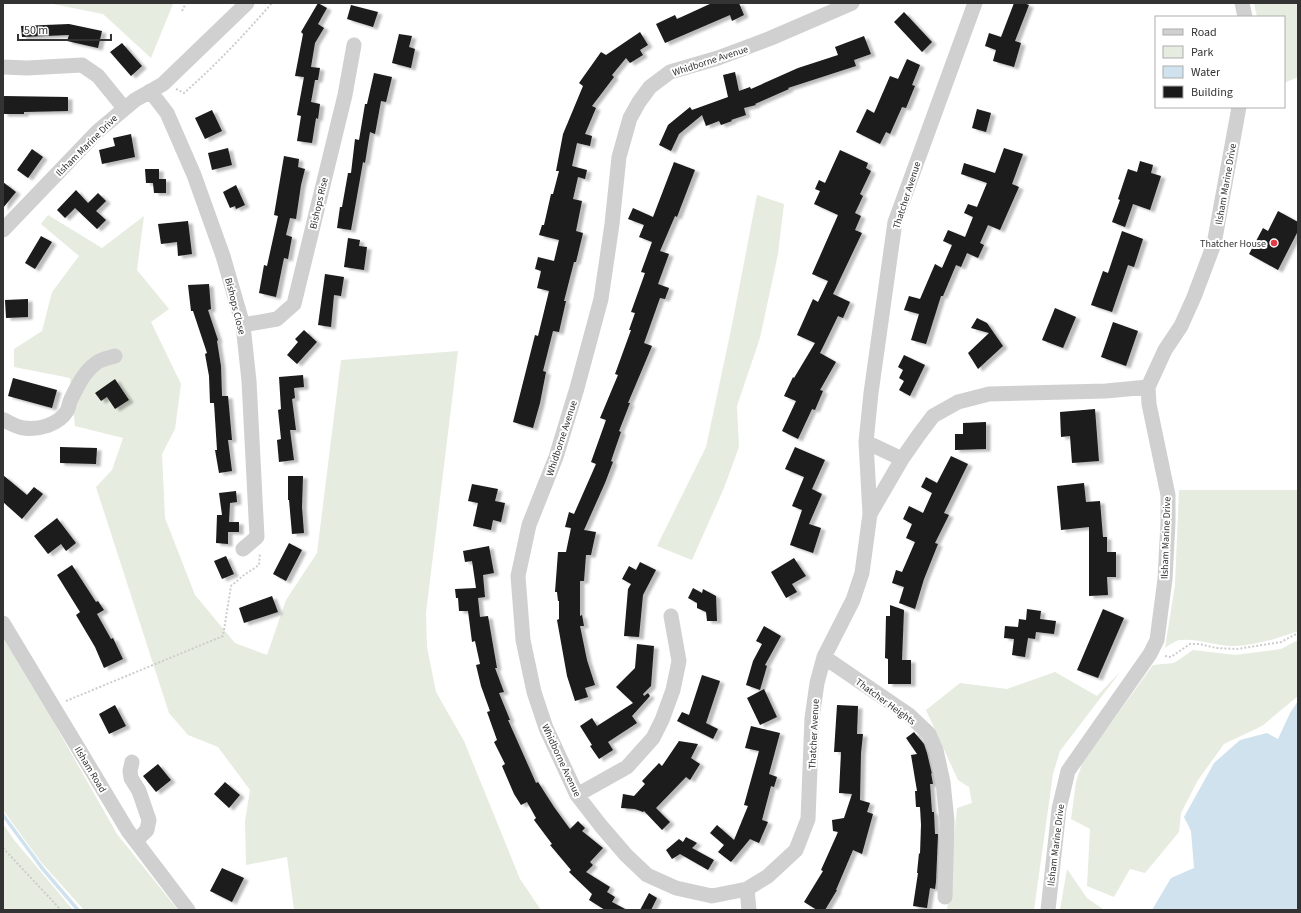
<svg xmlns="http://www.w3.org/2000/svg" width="1301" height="913" font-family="'Source Sans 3',sans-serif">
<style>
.green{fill:#e6ecdf;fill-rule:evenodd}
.water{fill:#cfe2ee}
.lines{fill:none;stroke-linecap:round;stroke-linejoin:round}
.stream{stroke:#cfe2ee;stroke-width:3.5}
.building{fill:#1a1a1a;filter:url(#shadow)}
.path{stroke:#cdcdcd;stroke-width:2;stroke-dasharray:2 2;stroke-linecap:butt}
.minor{stroke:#d0d0d0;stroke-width:15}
.poi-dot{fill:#e63946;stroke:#fff;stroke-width:1.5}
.labels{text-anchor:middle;stroke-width:4;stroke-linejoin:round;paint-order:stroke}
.street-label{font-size:10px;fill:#333;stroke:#fff}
.poi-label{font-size:10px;fill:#333;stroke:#fff;text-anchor:end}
</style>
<defs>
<filter id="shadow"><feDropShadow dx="4.5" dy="2.5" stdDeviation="1" flood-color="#0004"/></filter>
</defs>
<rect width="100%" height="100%" fill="#fff"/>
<path class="green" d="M27 3H173V4L151 58 103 14 48 3Z
M1254 3H1298V77L1284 83V17H1257Z
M757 195 784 204 778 254 760 338 737 406 739 447 724 488 692 560 657 546 706 447 732 325Z
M48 215 102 248 144 216 137 270 169 309 151 322 181 384 175 429 162 454 165 518 195 595 235 643 267 655 286 600 317 553 341 360 458 351 426 613 427 647 436 692 464 741 520 879 541 910H294L287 857 246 865 245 821 250 790 218 747 188 735 169 713 96 487 112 470 123 438 75 426 70 378 14 367V349L42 331 52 292 79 256 41 224ZM115 379 107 397 101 401 95 393Z
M1179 490H1298V631C1279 638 1257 645 1236 646 1217 647 1199 638 1181 640 1176 640 1169 645 1165 648L1175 585Z
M3 637 46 707 62 737 117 834 178 910H84L41 862 3 810Z
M1298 640V696L1262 726 1224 744 1198 780 1181 813 1179 832 1145 873 1130 869 1114 897 1087 886 1090 829 1071 819 1076 782 1083 761 1153 665 1174 663 1193 650 1235 655 1281 649Z
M1121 671 1060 751 1053 774 1034 910H947L957 808 972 803 969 787 958 780 926 710 960 683 1007 689 1055 672 1097 696Z
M3 824 15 841 73 910H3Z
M1067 869 1087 898 1104 910H1060Z"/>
<path class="water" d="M1298 701V910H1152L1171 878 1194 868 1191 831 1184 817 1214 763 1240 740 1267 733 1278 739 1290 713Z"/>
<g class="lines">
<path class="stream" d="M3 815 42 868 78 910"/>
</g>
<path class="building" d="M318 3 327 8 318 24 324 28 315 43 311 67 320 68 318 80H315L311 102 320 104 318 119 316 118 312 143 297 141 301 116 297 115 304 77 295 76 303 34 301 32Z
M712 3H739L744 15 732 21 730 15 665 43 656 24 675 15 677 19Z
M1014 3H1024L1029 5 1015 41 1021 43 1014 67 993 61 996 50 985 46 989 33 1001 37Z
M351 5 378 12 373 27 347 19Z
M904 12 932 42 922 52 894 22Z
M69 24 102 31 98 48 67 41 69 35 22 37 21 26Z
M640 32 648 45 640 50 643 55 630 63 626 58 612 75 614 77 592 106 596 108 585 134 592 136 590 146 577 143 572 166 587 170 585 179 578 177 573 199 582 201 576 231 583 233 576 262H574L564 301H566L559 332 553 331 543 371 546 372 540 403 533 428 513 422 535 335 538 336 549 291 537 288 541 271 535 269 538 257 554 261 559 240 539 235 542 225H544L551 194H553L559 171H556L563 134 583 86 579 83 601 52 606 55Z
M399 34 412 36 409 47 415 49 411 68 392 63Z
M864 36 871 54 854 60 856 66 788 88 789 89 755 104 756 105 744 108 746 115 731 120 732 121 721 125 719 121 706 126 702 115 679 134 671 151 659 145 668 125 690 107 692 110 728 97 723 75 735 72 739 91 750 87 751 89 798 68 838 55 835 47Z
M122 43 142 66 131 76 110 52Z
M907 59 920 65 912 85 915 86 906 108 902 107 890 134 886 132 880 144 856 132 867 109 874 113 890 76 898 79Z
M374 73 392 77 386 102 381 101 375 134 370 132 365 163 363 162 351 230 337 228 340 207H342L348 173H351L355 139 359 140 365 104H367Z
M3 96 68 97V111L24 112V114H3Z
M977 109 991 113 986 132 972 128Z
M212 110 222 131 205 139 195 118Z
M131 134 135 157 102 164 99 150 115 146 113 138Z
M228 148 232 165 212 170 208 153Z
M1004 148 1023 154 1012 184 1019 187 1000 230 988 225 980 243 984 245 978 258 967 253 961 267 956 265 943 296H941L926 344 911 340 919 314 904 310 909 296 920 299 935 264 942 268 952 245 943 241 948 230 965 237 973 217 964 213 968 204 977 207 987 183 961 174 964 163 995 173Z
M32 149 43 157 28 178 17 170Z
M840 150 868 163 866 168 871 171 860 194 863 196 855 213 861 216 855 230 862 233 833 294 850 302 843 318 838 316 820 353 836 362 820 390 823 391 815 410 812 409 798 439 782 431 796 401 784 396 793 377 794 378 815 343 797 335 813 299 818 302 828 281 812 274 838 215 814 204 820 191 815 189 819 180 825 183Z
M284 156 299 159 298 167 305 169 301 185 296 219 290 218 286 235 292 237 288 259 284 258 276 297 259 293 264 265 267 266 278 216 274 215Z
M1140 161 1153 165 1151 173 1161 176 1150 210 1133 204 1125 227 1112 222 1120 200 1118 199 1128 169 1137 172Z
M674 162 695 170 677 217 675 216 660 251 669 254 658 284 669 288 665 299 660 298 644 343 652 346 628 403H630L619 431 621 432 611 461 613 462 605 483 584 530 596 532 591 555H586L584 581H580V616L582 615 584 626H580L587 660 595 685 585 688 588 697 575 701 567 676 557 620 559 619V601H558L557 592H555L558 552H566L571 528 565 527 569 512 574 514 596 464 591 462 606 420 600 418 618 375 615 374 631 330H629L635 313 631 312 645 273 641 272 652 242 639 237 644 225 628 219 633 208 653 217Z
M145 169H159V179H166V193H154L153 183H146Z
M3 182 16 192 3 208Z
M236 185 245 205 236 209 235 206 230 208 223 192Z
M76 190 88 203 98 193 106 201 96 211 106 220 97 229 75 208 65 218 57 210Z
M1278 211 1298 222V231L1278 270 1249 254 1263 228 1268 231Z
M188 221 192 254 178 256 177 242 161 244 158 224Z
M1122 231 1143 239 1134 267 1128 265 1112 312 1091 305 1103 271 1108 273Z
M41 236 52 242 35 269 25 263Z
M348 238 360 240 359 246 367 247 364 270 344 267Z
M325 274 344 277 341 296 334 295 331 327 318 325Z
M209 284 211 309 208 310 218 340 217 341 221 366 222 396H228L232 440H228L232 471 219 473 215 450H217L214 403H210L209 376 205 354 207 353 193 311H191L188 285Z
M28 299V317L6 318 5 300Z
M1055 308 1076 317 1063 348 1042 340Z
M977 318 987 323 1003 346 978 369 968 353 989 333 971 328Z
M1113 322 1138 331 1126 366 1101 357Z
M304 330 317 342 297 364 287 355 298 342 295 339Z
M904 355 925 365 910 396 899 390 904 381 899 378 903 370 898 367Z
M303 375 304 387 294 388 295 398 292 399 296 430H290L294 460 279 462 277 440 281 439 278 410 281 409 279 377Z
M13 378 57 390 52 408 8 396Z
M115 379 129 400 115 409 107 397 101 401 95 393Z
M1095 409 1099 461 1072 463 1070 436 1061 437 1060 412Z
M986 422V449L955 450V434H963V423Z
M60 447 97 448 96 464 60 463Z
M795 447 825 460 812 489 822 494 809 524 821 528 813 553 790 545 802 510 792 506 804 477 785 469Z
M951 456 968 464 944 513 949 515 935 543 938 544 924 579 915 609 899 603 904 587 892 583 896 570 902 572 915 542 906 538 912 524 903 519 909 506 923 513 932 493 921 487 926 477 937 483Z
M3 475 27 495 34 487 43 494 22 519 3 502Z
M288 476H303L302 507 304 533 292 534 289 500H288Z
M1084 483 1086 502 1100 501 1103 537H1107V552H1116V577H1107L1108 595 1089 596V527L1061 530 1057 486Z
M472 484 498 489 495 501 505 503 501 522 493 520 491 530 473 526 478 503 468 501Z
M236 491 237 502 230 503 229 522H239V532H228V544L216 543 217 515H222L219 493Z
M57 518 76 543 66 551 61 544 48 554 34 536Z
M289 543 302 550 286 581 273 574Z
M489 546 494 573 483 575 485 597 478 598 480 617 488 616 497 668H495L504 692 499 693 510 720H508L536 783 538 782 554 807 570 829 578 821 585 828 582 831 603 848 590 862 593 865 586 872 610 887 607 892 615 897 612 902 627 910H605L589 900 592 894 569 872 571 870 550 845 552 844 534 820 536 818 527 802 521 805 514 794 502 766 505 764 494 742 497 740 487 712 490 711 481 686 476 665 480 664 475 641 472 642 468 611H459L458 598H456L455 589 476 588 472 561 465 562 463 551Z
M226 556 234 574 222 579 214 561Z
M794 558 806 576 792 584 797 592 786 598 771 572Z
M640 562 656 570 643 595 639 637 624 636 628 589 631 584 622 579 629 566 636 570Z
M72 565 96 602 98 601 104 610 97 614 111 639 113 638 123 659 104 668 95 647 76 615 80 612 57 575Z
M693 588 702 593 703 589 716 596 717 621H707L706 612 697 608V603L688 598Z
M272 596 278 612 244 623 239 608Z
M890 605 904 610 902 660H911V684H888V659L885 658 886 616H890Z
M1027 609 1041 611 1040 619 1056 621 1054 634 1036 632 1035 639 1028 638 1025 657 1012 655 1014 639 1004 638 1005 626 1018 627 1019 619 1026 620Z
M1103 609 1124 618 1098 678 1077 670Z
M764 626 781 636 765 665 767 666 760 690 746 685 753 661 762 644 756 641Z
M637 644 654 646 651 686 643 694 644 696 648 693 650 696 632 716 637 723 608 742 613 750 599 759 590 746 592 745 580 726 592 718 597 726 633 703 616 687 635 668Z
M702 675 720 681 706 723 718 729 713 739 677 721 682 712 689 715Z
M764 689 777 717 760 725 747 698Z
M115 705 126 726 109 734 99 714Z
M837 705 858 706 857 734H863L861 753 860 800 870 803 867 812 873 814 862 854 853 850 836 890H837L825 910H817L804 902 823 871 821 870 838 832 833 831 832 820 844 818 852 794 839 793 841 752H834Z
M751 726 780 733 769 774 777 777 774 787 771 786 762 820 768 822 759 843 750 839 731 862 718 852 724 845 710 833 717 825 734 840 748 806 744 805 759 751 745 748Z
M914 732 924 744 927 753 932 774 931 773 933 784H930L932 812H934L935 834H938L936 882 935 889 930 888 927 908 913 906 918 873H917L919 853 920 854 921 825 920 807H916L915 791H917L911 755 917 754 906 738Z
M679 741 698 744 691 758 700 764 690 780 686 777 656 808 670 822 662 830 644 811 643 812 635 809 621 808 623 794 634 796 645 784 642 781 659 763 662 766Z
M158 764 171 780 156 792 143 776Z
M225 782 240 795 229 808 214 794Z
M686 837 697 843 692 848 714 860 708 870 680 854 672 859 666 850 679 839 683 842Z
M222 868 244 878 232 902 210 891Z
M649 893 657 898 651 910H640Z"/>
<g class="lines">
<path class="path" d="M182 11 186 3
M176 89 184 93C216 65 244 35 272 3
M1165 656 1171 657 1190 644H1200L1216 648 1237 649 1281 642 1298 633
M66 701 223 636 231 586 244 575 259 565 260 553
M3 848 61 910"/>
<path class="minor" d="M852 3 771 38 718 58 670 72 650 87 639 102 630 118 619 157 612 224 601 299 577 388 556 457 529 525 518 576 523 640 534 692 546 728 577 795 601 826 626 855 647 875 676 888 712 896 747 889 768 876 796 850 808 819 812 718 817 683 824 657 853 600 862 573 870 514 866 442 871 393 895 222 975 3
M1242 3 1245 17
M3 67 27 68 82 65 98 76 124 108
M150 91 167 113 194 175 223 256 243 325 249 381 257 537 243 549
M3 230 98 131 135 100 163 84 247 3
M243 325 277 319 294 304 345 95 354 45
M3 421 4 420C10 423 16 427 24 428 39 430 58 425 67 411 69 407 69 403 71 399 77 387 84 372 95 364 100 359 108 358 115 356
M866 442 902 459
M870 514 902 459 918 436 933 416 958 402 989 394 1106 391 1148 387
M3 623 128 831 188 910
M824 657 909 715 929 734 936 750 943 782 947 821 945 897
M132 762 130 771 131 778 139 791 149 820 147 830 136 841
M577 795 627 767 653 738 662 720 673 690 679 661 671 616
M747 889 749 910
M1048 910 1059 809 1068 771 1150 654 1157 640 1165 579 1168 522V495L1149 404 1148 387 1165 350 1181 326 1194 297 1214 244 1239 107"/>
</g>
<circle class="poi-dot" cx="1274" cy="243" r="4"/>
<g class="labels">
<g class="street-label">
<text transform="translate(710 60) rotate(-18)" y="4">Whidborne Avenue</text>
<text transform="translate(86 145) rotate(-45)" y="4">Ilsham Marine Drive</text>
<text transform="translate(1225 184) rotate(-80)" y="4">Ilsham Marine Drive</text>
<text transform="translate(906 195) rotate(-72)" y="4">Thatcher Avenue</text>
<text transform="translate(318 203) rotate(-77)" y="4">Bishops Rise</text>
<text transform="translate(236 306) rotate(76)" y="4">Bishops Close</text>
<text transform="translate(561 438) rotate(-72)" y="4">Whidborne Avenue</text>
<text transform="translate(1165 538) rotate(-88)" y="4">Ilsham Marine Drive</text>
<text transform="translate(886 701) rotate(36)" y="4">Thatcher Heights</text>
<text transform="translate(813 734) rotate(-87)" y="4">Thatcher Avenue</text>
<text transform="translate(562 760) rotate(65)" y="4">Whidborne Avenue</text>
<text transform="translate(91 769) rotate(59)" y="4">Ilsham Road</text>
<text transform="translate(1055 845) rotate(-83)" y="4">Ilsham Marine Drive</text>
</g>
<g class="poi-label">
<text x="1266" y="247">Thatcher House</text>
</g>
</g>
<rect width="1301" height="913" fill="none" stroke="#333333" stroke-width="8"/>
<rect x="1155" y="16" width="130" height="92" fill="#ffffff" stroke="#adadad"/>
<rect x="1163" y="29" width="20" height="6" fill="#d0d0d0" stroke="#adadad"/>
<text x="1191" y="36" font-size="12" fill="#333333">Road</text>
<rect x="1163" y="46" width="20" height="12" fill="#e6ecdf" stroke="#adadad"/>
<text x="1191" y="56" font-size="12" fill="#333333">Park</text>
<rect x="1163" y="66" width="20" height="12" fill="#cfe2ee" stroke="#adadad"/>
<text x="1191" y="76" font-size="12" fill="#333333">Water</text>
<rect x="1163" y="86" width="20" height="12" fill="#1a1a1a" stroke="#adadad"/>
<text x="1191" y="96" font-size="12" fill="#333333">Building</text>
<path d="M18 34v6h93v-6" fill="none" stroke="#333333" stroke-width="2"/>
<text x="24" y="34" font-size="12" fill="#333333" stroke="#ffffff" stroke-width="3" paint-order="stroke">50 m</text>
</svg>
